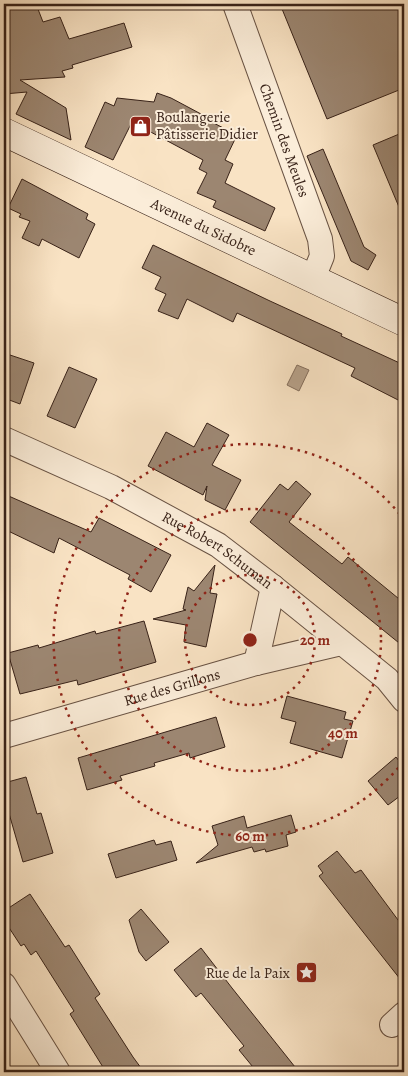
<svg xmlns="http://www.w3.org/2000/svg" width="408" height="1076" font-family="Alegreya,serif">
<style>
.water{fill:#b7a18a;stroke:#846e5c}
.building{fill:#9c8671;stroke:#382218}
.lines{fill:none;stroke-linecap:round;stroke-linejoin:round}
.street-casing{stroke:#685243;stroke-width:26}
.secondary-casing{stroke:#382218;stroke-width:29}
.street{stroke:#fbedd9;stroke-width:24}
.secondary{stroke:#fbedd9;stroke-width:28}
.ring{fill:none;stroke:#8f2418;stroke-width:2.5;stroke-dasharray:2.5 5}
.labels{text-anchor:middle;stroke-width:4;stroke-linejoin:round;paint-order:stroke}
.poi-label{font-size:15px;fill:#382218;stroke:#fbedd9;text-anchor:start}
.street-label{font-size:15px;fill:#382218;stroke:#fbedd9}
.centre{fill:#8f2418;stroke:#fbedd9;stroke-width:2.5}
.ring-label{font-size:15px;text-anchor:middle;font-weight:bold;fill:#8f2418;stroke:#fbedd9;stroke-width:4;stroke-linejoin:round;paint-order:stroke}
</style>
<rect width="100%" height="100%" fill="#f9e3c4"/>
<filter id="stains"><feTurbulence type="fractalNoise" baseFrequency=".004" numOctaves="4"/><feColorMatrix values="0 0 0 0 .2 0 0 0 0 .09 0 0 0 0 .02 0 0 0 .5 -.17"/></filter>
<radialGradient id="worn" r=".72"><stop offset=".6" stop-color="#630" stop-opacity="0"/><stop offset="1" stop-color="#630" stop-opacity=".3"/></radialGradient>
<path class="water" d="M297 365 309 370 299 391 287 385Z"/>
<path class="building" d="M4 4H36L43 22 60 17 69 39 124 23 132 47 72 65 73 68 62 71 65 77 20 80 66 108 71 140 16 114 27 92 4 94Z
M280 4H404V88L327 119Z
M157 93 171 98 201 114 200 116 237 135 225 160 233 164 225 183 275 208 265 231 213 207 216 201 197 193 207 173 199 169 203 160 132 122 113 160 85 147 105 102 114 106 117 98 154 102Z
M404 132V219L373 145Z
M323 149 364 247 376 255 368 270 351 261 307 156Z
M22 179 88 214 86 219 95 224 79 258 42 239 39 246 22 238 30 221 19 217 21 214 8 208Z
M153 245 270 301 342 334 341 336 404 365V403L351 376 355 368 237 313 233 322 187 299 178 319 158 311 166 294 155 289 161 277 142 268Z
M7 354 34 363 20 404 4 398V364Z
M69 367 97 379 75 428 47 416Z
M207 423 229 435 212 465 241 480 225 510 205 500 207 486 203 495 148 466 166 432 194 447Z
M296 481 311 494 289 522 342 564 348 557 404 603V647L250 522 280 484 288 490Z
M4 494 91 532 99 518 171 555 151 592 128 579 130 575 59 538 54 553 4 529Z
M215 565 210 593 217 594 206 647 184 642 186 625 153 619 186 610 183 609 188 587 194 591Z
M144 621 156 662 78 685 77 680 20 694 8 653 38 645 39 648 95 631 96 634Z
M287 696 346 712 344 719 353 721 342 758 290 743 296 722 281 718Z
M216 717 225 747 190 758 189 753 154 763 155 766 120 776 122 780 87 790 78 758Z
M396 757 404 767V793L388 805 368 781Z
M26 777 37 814 41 813 53 853 23 862 4 796V783Z
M291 815 296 832 286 835 288 846 266 852 265 849 254 852 252 847 196 863 218 845 212 826 244 816 247 828Z
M154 840 156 845 171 841 177 860 116 878 108 854Z
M337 851 355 873 361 870 404 928V984L319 876 323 873 318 866Z
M30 894 65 947 69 945 100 994 95 998 133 1057 144 1072H106L70 1014 74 1011 36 951 31 955 24 944 21 946 4 920V911Z
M141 909 169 942 146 961 139 952 129 920Z
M201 948 232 988 299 1072H257L239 1050 244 1046 201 993 196 997 174 970Z"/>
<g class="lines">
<defs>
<g id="street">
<path id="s1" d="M235 4 320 239 322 256 313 278"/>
<path id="s2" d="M4 439 111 487 218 545 273 587 387 679 404 700"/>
<path d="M256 663 273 587"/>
<path id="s3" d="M4 736 256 663 341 643"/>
<path d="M4 985 58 1072"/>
<path d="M392 1025 404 1014"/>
</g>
<g id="secondary">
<path id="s4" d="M4 132 404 322"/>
</g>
</defs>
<use href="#street" class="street-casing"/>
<use href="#secondary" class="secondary-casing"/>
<use href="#street" class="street"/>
<use href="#secondary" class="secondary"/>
</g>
<g class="ring">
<circle cx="250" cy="640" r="65"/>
<circle cx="250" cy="640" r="131"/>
<path d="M403 762A196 196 0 1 1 403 518"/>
</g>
<defs>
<symbol id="shop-square" viewBox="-11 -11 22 22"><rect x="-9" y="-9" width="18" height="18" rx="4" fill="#8f2418" stroke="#fbedd9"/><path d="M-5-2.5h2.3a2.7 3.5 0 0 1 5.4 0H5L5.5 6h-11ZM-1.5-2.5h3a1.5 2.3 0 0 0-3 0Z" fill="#fff"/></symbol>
<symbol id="sight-square" viewBox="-11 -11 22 22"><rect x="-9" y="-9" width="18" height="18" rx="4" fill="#8f2418" stroke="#fbedd9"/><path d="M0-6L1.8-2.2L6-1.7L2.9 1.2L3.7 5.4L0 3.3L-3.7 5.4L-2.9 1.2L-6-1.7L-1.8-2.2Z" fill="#fff"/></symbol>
</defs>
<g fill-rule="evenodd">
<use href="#shop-square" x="128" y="114" width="25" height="25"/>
<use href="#sight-square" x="294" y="960" width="25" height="25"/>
</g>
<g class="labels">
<g class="poi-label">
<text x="156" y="122">Boulangerie<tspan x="156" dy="17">Pâtisserie Didier</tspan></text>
<text x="290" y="978" text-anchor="end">Rue de la Paix</text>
</g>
<g class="street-label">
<text dy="5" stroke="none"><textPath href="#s1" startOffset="145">Chemin des Meules</textPath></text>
<text dy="5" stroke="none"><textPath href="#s4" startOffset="221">Avenue du Sidobre</textPath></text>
<text dy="5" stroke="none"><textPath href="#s2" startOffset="241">Rue Robert Schuman</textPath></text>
<text dy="5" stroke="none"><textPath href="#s3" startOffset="175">Rue des Grillons</textPath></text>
</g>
</g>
<circle cx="250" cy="640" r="8" class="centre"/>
<g class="ring-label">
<text x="315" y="645">20 m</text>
<text x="343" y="738">40 m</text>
<text x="250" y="841">60 m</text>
</g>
<rect width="408" height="1076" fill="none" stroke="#f9e3c4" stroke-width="20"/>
<rect x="5" y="5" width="398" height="1066" fill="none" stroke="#382218" stroke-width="2.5"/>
<rect x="10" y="10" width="388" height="1056" fill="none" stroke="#382218"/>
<rect width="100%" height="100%" filter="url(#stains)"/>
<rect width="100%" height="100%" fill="url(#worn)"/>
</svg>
